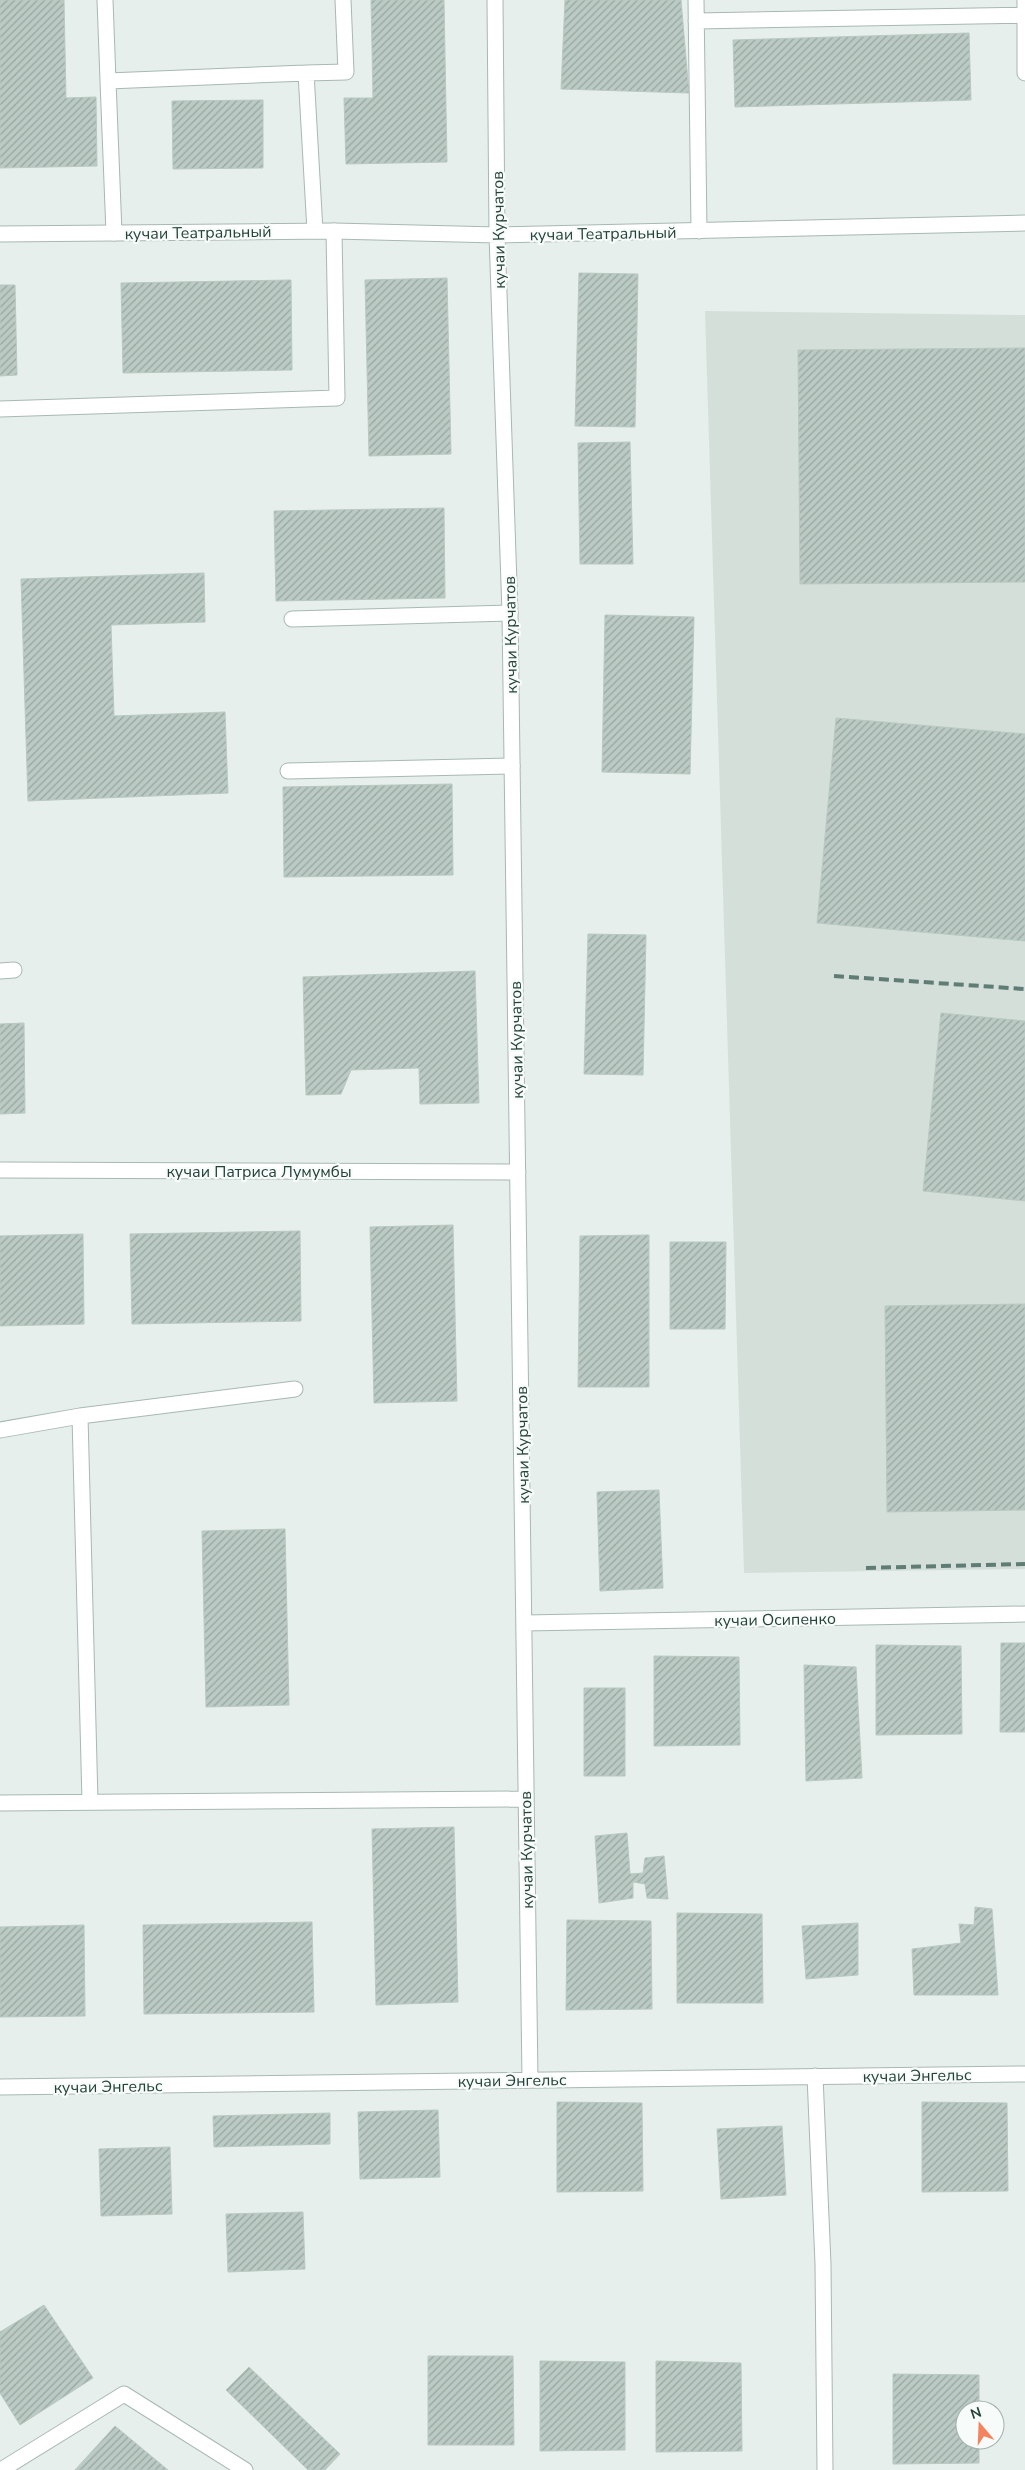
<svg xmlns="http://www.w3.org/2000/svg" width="1025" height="2470" font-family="'Nunito Sans',sans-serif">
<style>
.built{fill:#d4dfda}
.building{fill:url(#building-hatch);stroke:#b8c9c2}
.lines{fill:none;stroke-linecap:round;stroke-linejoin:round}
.service-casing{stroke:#a8b8b2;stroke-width:17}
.minor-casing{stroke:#a8b8b2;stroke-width:17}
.service{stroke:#fff;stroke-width:15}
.minor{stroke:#fff;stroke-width:15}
.rail{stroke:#5f7d75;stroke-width:4;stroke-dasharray:10 5;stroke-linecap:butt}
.labels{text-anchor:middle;stroke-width:4.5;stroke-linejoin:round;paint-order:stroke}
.street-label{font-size:16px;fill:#24423a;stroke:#f7fbf9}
</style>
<defs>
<pattern id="building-hatch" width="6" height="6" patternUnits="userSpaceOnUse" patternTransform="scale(1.25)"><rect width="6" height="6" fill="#bbcac4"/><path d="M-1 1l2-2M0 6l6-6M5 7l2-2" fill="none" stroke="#98a6a0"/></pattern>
</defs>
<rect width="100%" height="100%" fill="#e6efeb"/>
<path class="built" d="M705 311 1025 315V1569L744 1573Z"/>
<path class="building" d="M0 0H64L66 98 96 97 97 166 0 168Z
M371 0H444L447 162 346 164 344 98H373Z
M565 0H681L689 93 561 89Z
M969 33 971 100 735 107 733 40Z
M263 100V168L173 169 172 101Z
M579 273 638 274 635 427 575 426Z
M447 278 451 454 369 456 365 280Z
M291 280 292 370 123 373 121 283Z
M0 285H15L17 375 0 376Z
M1025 348V582L800 584 798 350Z
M630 442 633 564H580L578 443Z
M444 508 445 598 276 601 274 511Z
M204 573 205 622 111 625 114 716 225 712 228 793 28 801 21 579Z
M605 615 694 617 690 774 602 772Z
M836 718 1025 734V941L817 923Z
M452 784 453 875 284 877 283 787Z
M588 934 646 935 643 1075 584 1074Z
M475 971 479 1103 420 1104 419 1068 351 1070 341 1094 306 1095 303 977Z
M941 1013 1025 1021V1201L923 1191Z
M24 1023 25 1113 0 1114V1024Z
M453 1225 457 1401 374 1403 370 1227Z
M300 1231 301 1321 132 1324 130 1234Z
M83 1234 84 1324 0 1326V1236Z
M649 1235V1387H578L580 1236Z
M670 1242H726L725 1329H670Z
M1025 1304V1510L887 1512 885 1306Z
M659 1490 663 1588 600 1591 597 1492Z
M285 1529 289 1705 206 1707 202 1531Z
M1001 1643H1025V1732H1000Z
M876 1645 961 1646 962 1734 876 1735Z
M654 1656 739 1657 740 1745 654 1746Z
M804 1665 856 1667 862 1778 806 1781Z
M584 1688H625V1776H584Z
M454 1827 458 2002 376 2005 372 1829Z
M627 1833 630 1874 643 1873 645 1858 664 1856 668 1899 647 1898 645 1884 633 1882V1898L599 1903 595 1836Z
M975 1907 992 1909 998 1995H914L912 1949 961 1943 959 1924 974 1925Z
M677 1913 762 1914 763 2003H677Z
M567 1920 651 1921 652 2009 566 2010Z
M312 1922 314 2012 144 2014 143 1925Z
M858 1923V1975L806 1979 802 1926Z
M84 1925 85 2016 0 2017V1927Z
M557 2102 642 2103 643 2191 557 2192Z
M922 2102 1007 2103 1008 2191 922 2192Z
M438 2110 440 2177 360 2179 358 2112Z
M330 2113V2144L214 2147 213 2116Z
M782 2126 786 2195 721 2199 717 2129Z
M170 2147 172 2214 101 2216 99 2149Z
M303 2212 305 2269 228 2272 226 2214Z
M44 2305 93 2378 20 2425 0 2393V2332Z
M428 2356H513L514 2445H428Z
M540 2361 625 2362V2450L540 2451Z
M656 2361 741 2363 742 2451 656 2452Z
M249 2367 340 2454 325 2470H308L226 2390Z
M893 2374 979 2375V2410H965V2440H979V2463L893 2464Z
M115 2426 168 2470H75Z"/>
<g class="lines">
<defs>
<path id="service" d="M105 0 108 81 306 73
M696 0 699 231
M1025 0V73
M696 21 1025 15
M108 81 114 233
M315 231 306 73 346 72 343 0
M0 409 337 398 334 231
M292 619 510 613
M288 771 512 766
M0 971 14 970"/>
<path id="minor" d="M495 0 497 235 510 613 530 2080
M0 234 334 231 497 235 1025 223
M0 1170 518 1172
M80 1416 90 1802
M0 1430 80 1416 295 1389
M524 1623 1025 1614
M0 1803 525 1799
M815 2076 823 2264 825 2470
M0 2087 1025 2074
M1 2470 124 2394 245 2470"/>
</defs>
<use href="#service" class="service-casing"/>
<use href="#minor" class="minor-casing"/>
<use href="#service" class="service"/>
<use href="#minor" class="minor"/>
<path class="rail" d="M834 976 1025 989
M866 1568 1025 1564"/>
</g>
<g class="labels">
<g class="street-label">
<text transform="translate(498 230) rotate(-91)" y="6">кучаи Курчатов</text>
<text transform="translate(198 232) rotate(-1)" y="6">кучаи Театральный</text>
<text transform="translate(603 233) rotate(-1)" y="6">кучаи Театральный</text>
<text transform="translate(510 635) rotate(-91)" y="6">кучаи Курчатов</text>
<text transform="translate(516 1040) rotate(-91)" y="6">кучаи Курчатов</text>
<text x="259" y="1177">кучаи Патриса Лумумбы</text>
<text transform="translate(522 1445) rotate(-91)" y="6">кучаи Курчатов</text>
<text transform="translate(775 1619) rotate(-1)" y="6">кучаи Осипенко</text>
<text transform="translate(526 1850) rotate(-91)" y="6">кучаи Курчатов</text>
<text transform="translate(917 2075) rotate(-1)" y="6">кучаи Энгельс</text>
<text transform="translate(512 2080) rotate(-1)" y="6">кучаи Энгельс</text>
<text transform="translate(108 2086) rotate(-1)" y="6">кучаи Энгельс</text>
</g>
</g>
<g transform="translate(980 2425) rotate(341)"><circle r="24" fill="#f7fbf9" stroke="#a3b1ad"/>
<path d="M0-4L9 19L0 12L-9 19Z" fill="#f4845f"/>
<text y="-8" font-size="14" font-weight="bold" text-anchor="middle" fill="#24423a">N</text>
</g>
</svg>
